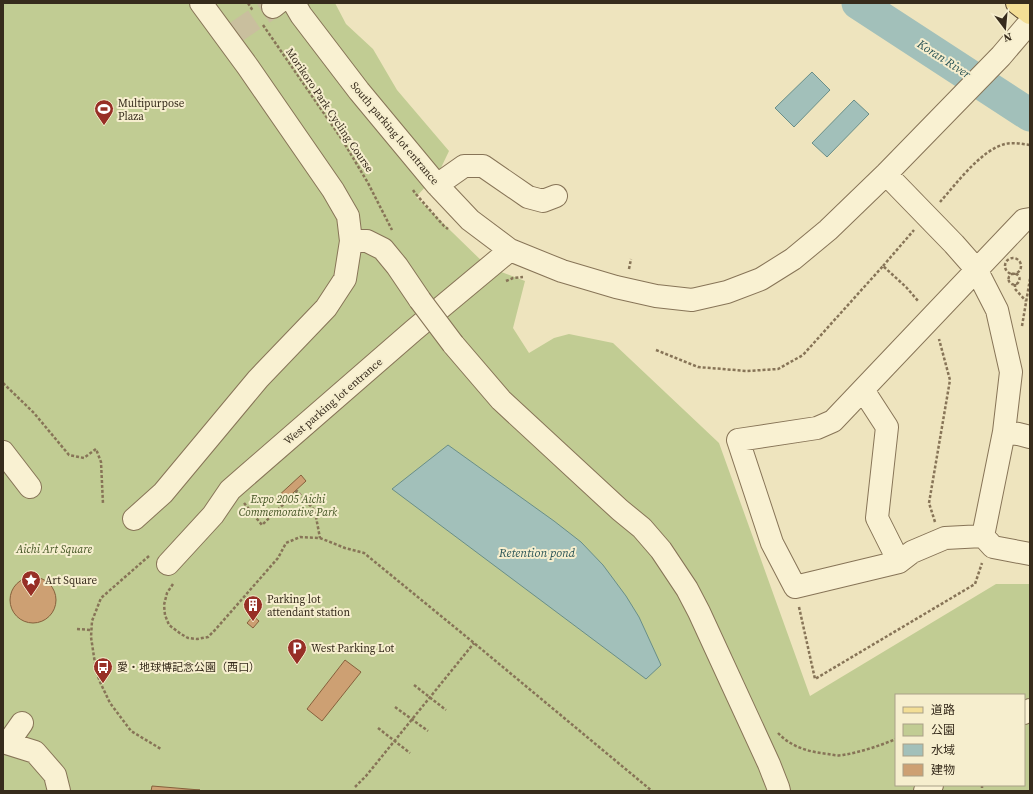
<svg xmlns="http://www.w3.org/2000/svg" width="1033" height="794" font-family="'Source Serif 4','Noto Sans JP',serif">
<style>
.green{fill:#c1cc93;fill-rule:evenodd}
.water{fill:#a2c0ba;stroke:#698e88}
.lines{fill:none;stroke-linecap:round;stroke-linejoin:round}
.river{stroke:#a2c0ba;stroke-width:33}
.building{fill:#cda073;stroke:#86603c}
.minor-tunnel{stroke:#c9bf9e;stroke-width:22;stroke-dasharray:22 11;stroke-linecap:butt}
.minor-casing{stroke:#877457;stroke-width:24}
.major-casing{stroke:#54422c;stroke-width:24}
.path{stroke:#877457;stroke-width:2.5;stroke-dasharray:3 2;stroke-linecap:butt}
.minor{stroke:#f9f1d2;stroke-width:22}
.major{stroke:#f3de95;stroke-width:22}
.minor-bridge-casing{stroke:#877457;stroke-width:24;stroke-linecap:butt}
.minor-bridge{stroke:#f9f1d2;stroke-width:22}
.labels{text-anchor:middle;stroke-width:4;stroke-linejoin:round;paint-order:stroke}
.poi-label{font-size:11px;fill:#362b1c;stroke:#f6eece;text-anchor:start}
.street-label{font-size:11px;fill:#362b1c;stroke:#f6eece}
.park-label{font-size:11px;font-style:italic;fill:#425322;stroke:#f6eece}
.water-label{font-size:12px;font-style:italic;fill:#2b5556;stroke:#f6eece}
</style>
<rect width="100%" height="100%" fill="#eee4be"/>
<path class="green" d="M3 3H335L346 24 373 49 397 90 449 151 439 172 416 197 488 267 525 281 513 328 529 353 554 338 569 334 613 343 719 443 810 696 996 584H1030V791H3ZM896 695H1024V785H896Z"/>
<path class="water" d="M812 72 830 90 794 127 775 108Z
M854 100 869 114 827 157 812 143Z
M448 445 554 521 581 542 603 565 626 596 639 617 661 665 646 679 392 489Z"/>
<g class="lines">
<path class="river" d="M858 3 1030 115"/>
</g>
<path class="building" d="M301 475 306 481 281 504 276 498Z
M10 600a23 23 0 1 1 46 0a23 23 0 1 1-46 0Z
M253 616 259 621 253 628 247 623Z
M345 660 361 672 322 721 307 709Z
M152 786 200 790 151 791Z"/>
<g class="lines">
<path class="minor-tunnel" d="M236 32 273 7"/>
<defs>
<path id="minor" d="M294 3 301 15 359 91 437 185 470 220 510 250 562 271 616 287 656 296 692 300 727 292 761 279 793 259 828 230 886 174 1001 56 1030 22
M273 7 278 3
M886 174 954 244 976 269 997 310 1011 372 1004 432 983 536 993 547 1030 554
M437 185 464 166H483L528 197 543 201 556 196
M351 241H367L383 249 397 266 420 300
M453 344 501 400 620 510 642 528 661 550 687 589 699 612 769 764 778 787 779 791
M863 390 887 427 877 518 899 562
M1004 432 1018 434 1030 437
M3 452 30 487
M134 519 163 493 258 379 326 308 345 279 351 241 348 216 333 190 248 67 201 3
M983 536 945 538 912 552 899 562 795 587 772 543 738 440 817 428 833 421 1024 220 1030 219
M168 564 213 515 230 490 246 476 414 330 510 250
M1024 713 1030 710
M3 742 35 752 55 775 59 791
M8 743 22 723
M925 791 932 785"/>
<path id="major" d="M1017 3 1030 13"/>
</defs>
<use href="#minor" class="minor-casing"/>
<use href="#major" class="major-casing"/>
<path class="path" d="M248 3 253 11
M263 25 343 141 368 183 392 230
M413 190 415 193 444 226 448 229
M940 202C956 184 981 150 1005 144 1013 142 1022 144 1030 145
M1005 266a8 8 0 1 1 16 0a8 8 0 1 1-16 0Z
M883 266 914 230
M629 269 631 259
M1008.5 279a5.5 5.5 0 1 1 11 0a5.5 5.5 0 1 1-11 0Z
M506 281 513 278 523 277
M1015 284V289L1026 301
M1022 326 1030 279
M656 350 698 367 747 371 778 369 803 355 883 266 906 287 919 302
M3 383 34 413 69 455 84 458 96 449 101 462 103 504
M244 503 262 525 297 491 316 512V517L320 538
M935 522 929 503 950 380 939 339
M149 556 101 598 92 621 91 637 96 670 100 682 110 703 131 731 161 749
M173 584 167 593 164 605 165 615 169 625 181 634 188 638 197 639 208 637 215 630 278 558 286 543 300 537 320 538 345 548 364 553 474 643 652 791
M799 607 815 679 975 584 982 563
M77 629 91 630
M414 685 446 710
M395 707 428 731
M378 728 410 753
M778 733C791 747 809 752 828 754 833 755 838 756 843 755 861 752 879 746 896 739
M982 785V791
M355 787 366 776 474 643"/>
<use href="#minor" class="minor"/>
<use href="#major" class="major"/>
<defs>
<path id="minor-bridge" d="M420 300 453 344"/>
</defs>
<use href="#minor-bridge" class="minor-bridge-casing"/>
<use href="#minor-bridge" class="minor-bridge"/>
</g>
<defs>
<symbol id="stadium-pin" viewBox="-11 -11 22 30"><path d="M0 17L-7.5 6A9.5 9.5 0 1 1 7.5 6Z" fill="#972f26" stroke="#f6eece"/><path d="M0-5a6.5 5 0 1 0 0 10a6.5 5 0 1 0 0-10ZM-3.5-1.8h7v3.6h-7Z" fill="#fff"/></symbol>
<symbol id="sight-pin" viewBox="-11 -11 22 30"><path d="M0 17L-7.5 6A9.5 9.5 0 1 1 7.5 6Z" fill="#972f26" stroke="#f6eece"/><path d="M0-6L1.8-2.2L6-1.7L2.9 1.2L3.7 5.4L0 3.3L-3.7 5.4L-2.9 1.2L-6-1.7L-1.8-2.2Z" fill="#fff"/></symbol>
<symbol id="building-pin" viewBox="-11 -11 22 30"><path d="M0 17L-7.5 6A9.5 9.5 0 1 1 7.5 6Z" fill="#972f26" stroke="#f6eece"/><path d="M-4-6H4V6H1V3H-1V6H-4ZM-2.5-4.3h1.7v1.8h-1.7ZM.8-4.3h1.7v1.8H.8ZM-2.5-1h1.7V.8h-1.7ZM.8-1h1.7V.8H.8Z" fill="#fff"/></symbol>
<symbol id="parking-pin" viewBox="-11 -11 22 30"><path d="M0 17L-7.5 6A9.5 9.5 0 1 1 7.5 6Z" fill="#972f26" stroke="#f6eece"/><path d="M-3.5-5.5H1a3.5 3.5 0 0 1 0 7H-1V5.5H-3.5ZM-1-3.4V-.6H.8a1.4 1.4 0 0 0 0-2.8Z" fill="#fff"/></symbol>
<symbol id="bus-pin" viewBox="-11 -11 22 30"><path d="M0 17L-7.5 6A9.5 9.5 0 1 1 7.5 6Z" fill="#972f26" stroke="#f6eece"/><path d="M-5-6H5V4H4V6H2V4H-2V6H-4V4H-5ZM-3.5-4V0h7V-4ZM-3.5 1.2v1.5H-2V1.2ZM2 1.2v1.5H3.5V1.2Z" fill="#fff"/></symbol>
</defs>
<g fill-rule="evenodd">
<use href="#stadium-pin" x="93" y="98" width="22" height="30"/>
<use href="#sight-pin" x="20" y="569" width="22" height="30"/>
<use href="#building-pin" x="242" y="594" width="22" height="30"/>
<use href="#parking-pin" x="286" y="637" width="22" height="30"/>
<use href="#bus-pin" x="92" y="656" width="22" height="30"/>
</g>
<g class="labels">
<g class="poi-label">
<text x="118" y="107">Multipurpose<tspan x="118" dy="13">Plaza</tspan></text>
<text x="45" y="584">Art Square</text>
<text x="267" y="603">Parking lot<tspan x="267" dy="13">attendant station</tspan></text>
<text x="311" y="652">West Parking Lot</text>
<text x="117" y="671">愛・地球博記念公園（西口）</text>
</g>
<g class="street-label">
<text transform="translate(330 110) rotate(56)" y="4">Morikoro Park Cycling Course</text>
<text transform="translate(395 133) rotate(50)" y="4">South parking lot entrance</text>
<text transform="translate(333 401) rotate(-41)" y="4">West parking lot entrance</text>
</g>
<g class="park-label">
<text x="288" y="503">Expo 2005 Aichi<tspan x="288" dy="13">Commemorative Park</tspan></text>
<text x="54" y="553">Aichi Art Square</text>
</g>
<g class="water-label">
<text transform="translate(944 59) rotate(33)" y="4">Koran River</text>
<text x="537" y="557">Retention pond</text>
</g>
</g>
<rect width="1033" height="794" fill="none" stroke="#362b1c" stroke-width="8"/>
<rect x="895" y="694" width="130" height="92" fill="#f6eece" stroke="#a9a087"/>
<rect x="903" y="707" width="20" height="6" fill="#f3de95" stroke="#a9a087"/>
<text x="931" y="714" font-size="12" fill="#362b1c">道路</text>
<rect x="903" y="724" width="20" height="12" fill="#c1cc93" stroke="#a9a087"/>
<text x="931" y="734" font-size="12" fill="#362b1c">公園</text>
<rect x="903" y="744" width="20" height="12" fill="#a2c0ba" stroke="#a9a087"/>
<text x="931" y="754" font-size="12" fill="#362b1c">水域</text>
<rect x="903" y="764" width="20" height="12" fill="#cda073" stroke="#a9a087"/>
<text x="931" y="774" font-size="12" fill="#362b1c">建物</text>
<g transform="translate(1005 28) rotate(164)" stroke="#f6eece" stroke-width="3" paint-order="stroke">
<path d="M0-3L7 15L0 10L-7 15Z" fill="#362b1c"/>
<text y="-6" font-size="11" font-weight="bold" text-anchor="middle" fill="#362b1c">N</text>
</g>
</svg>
